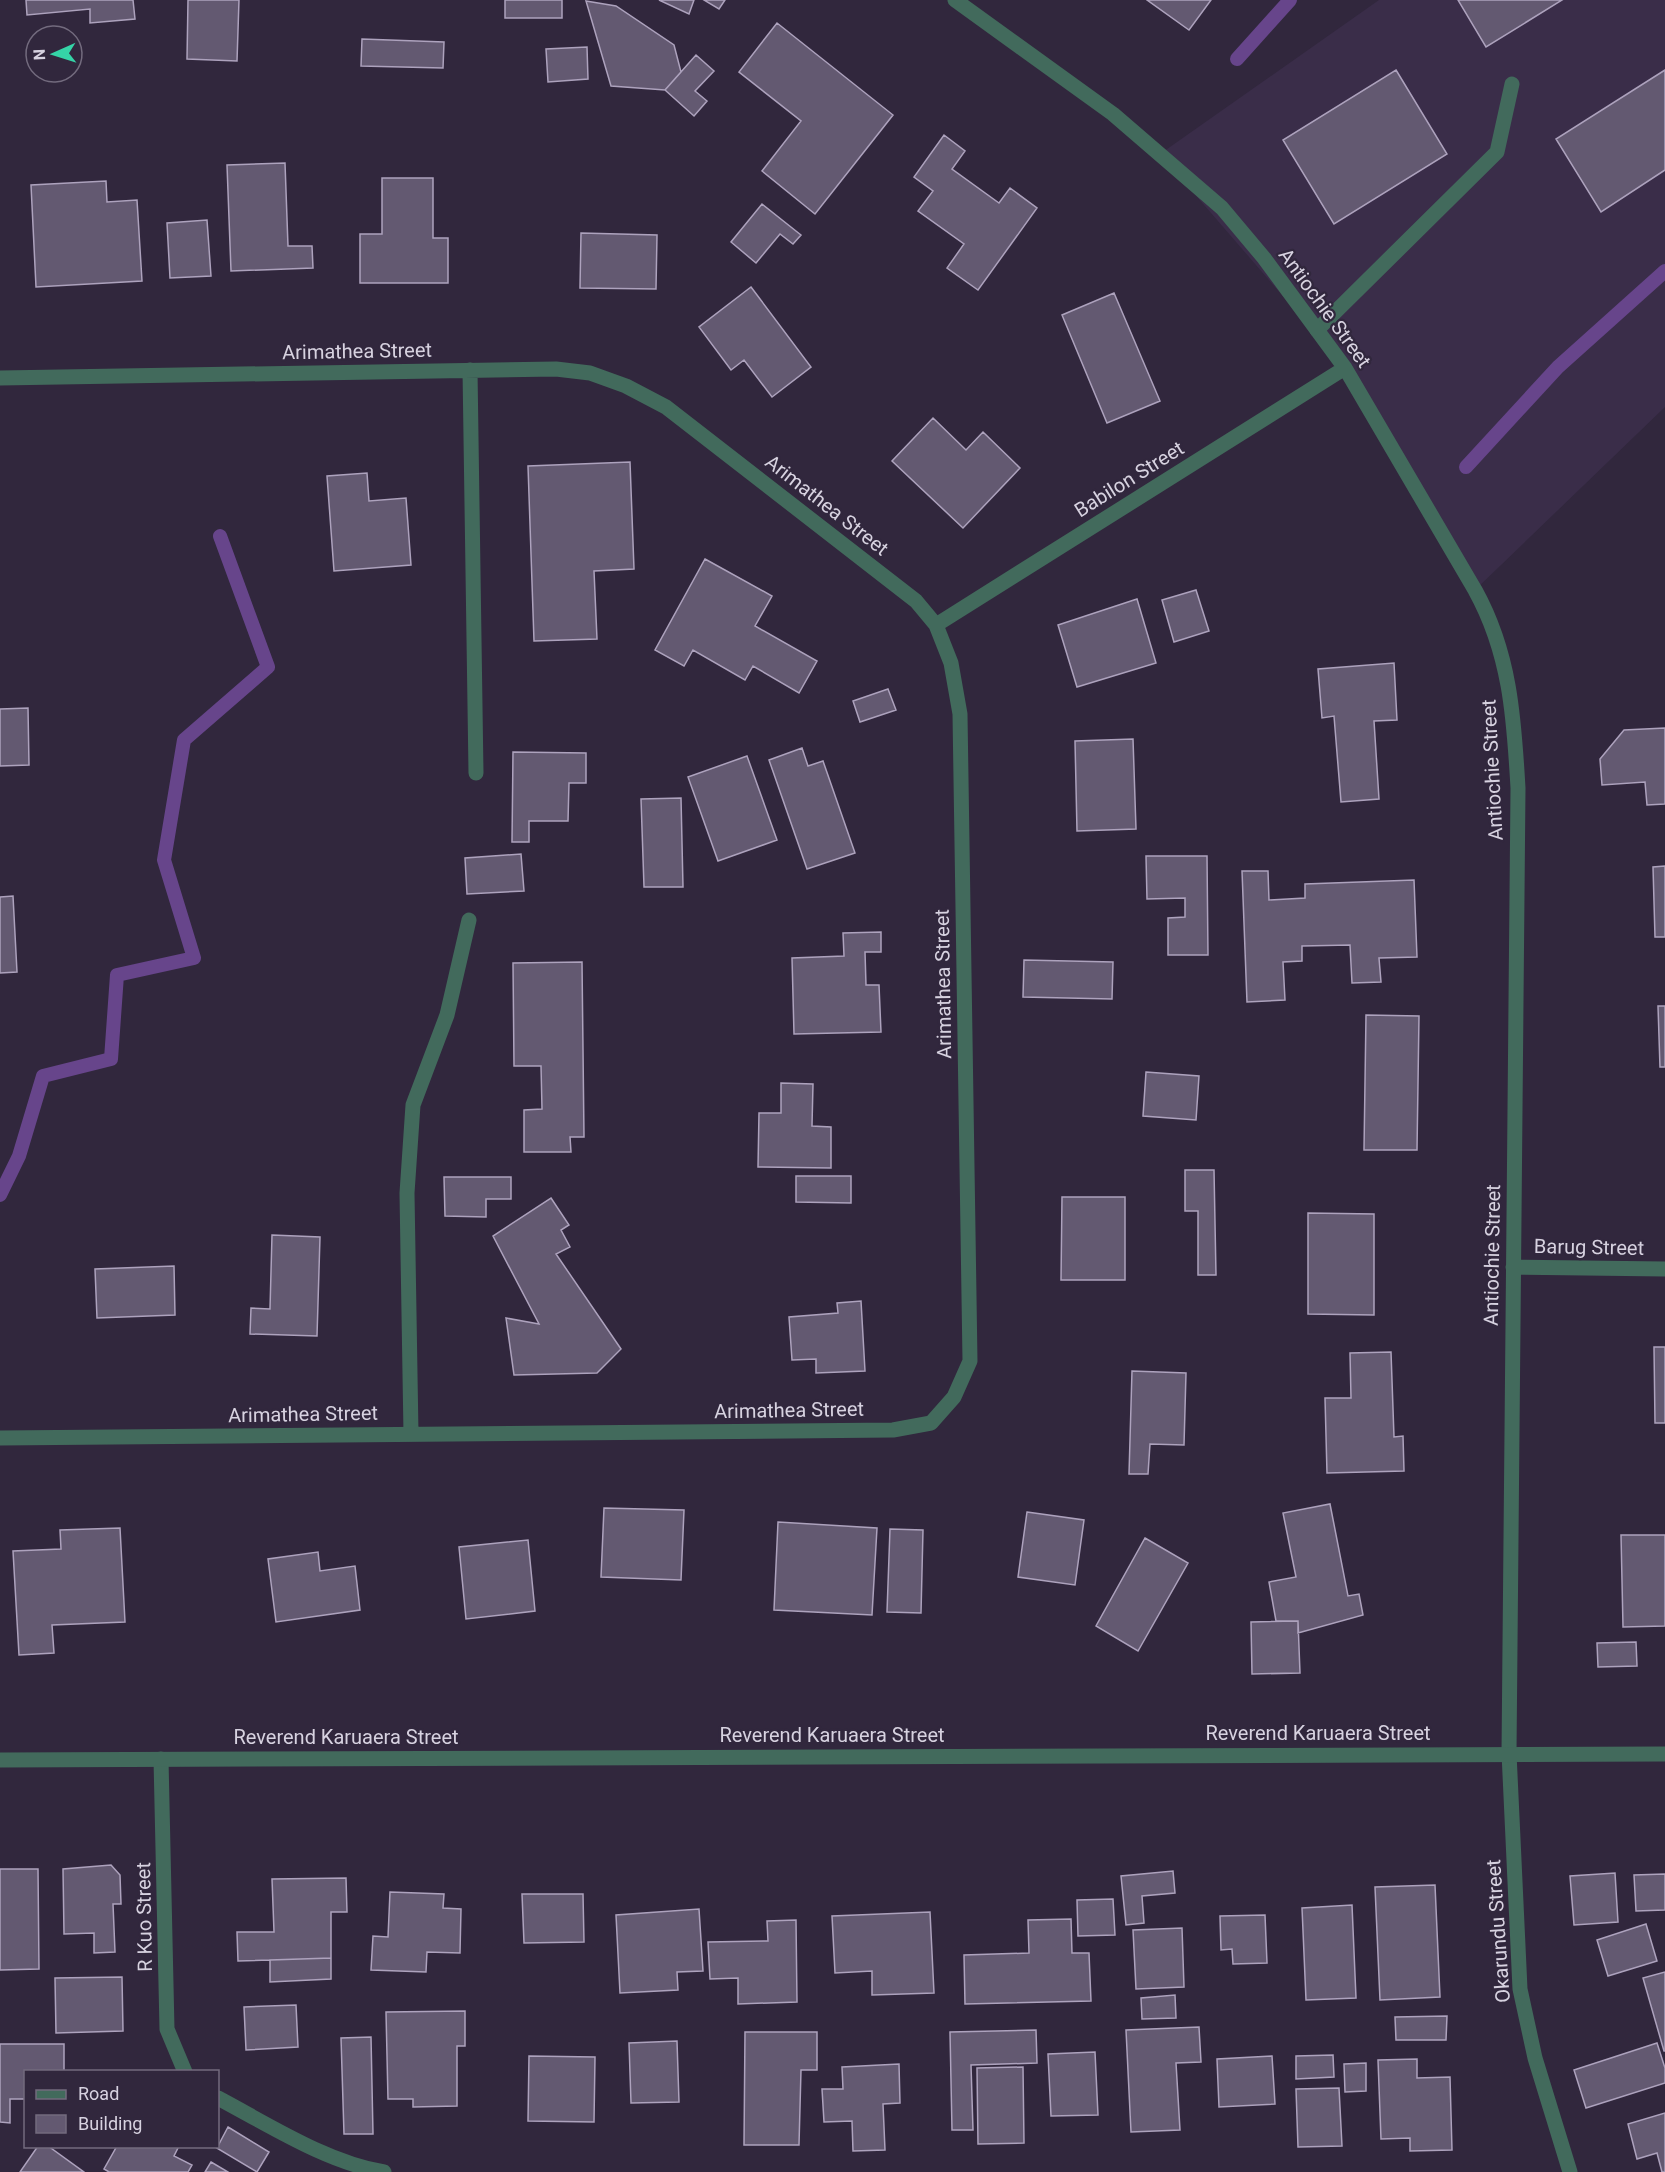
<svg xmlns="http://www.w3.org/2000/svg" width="1665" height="2172" font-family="Roboto,sans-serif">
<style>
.built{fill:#3a2d49}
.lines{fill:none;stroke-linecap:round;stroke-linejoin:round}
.stream{stroke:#67458b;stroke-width:14}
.building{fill:#635971;stroke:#ada2bd;stroke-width:1.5}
.service{stroke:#426a5c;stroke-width:15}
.minor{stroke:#426a5c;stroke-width:15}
.tertiary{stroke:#426a5c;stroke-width:15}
.labels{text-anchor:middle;stroke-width:4.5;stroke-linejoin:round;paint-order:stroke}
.street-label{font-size:20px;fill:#d7d2e0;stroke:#31273d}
</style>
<rect width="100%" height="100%" fill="#31273d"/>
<path class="built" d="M1379 0H1665V407L1475 590 1345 368 1160 154Z"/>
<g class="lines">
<path class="stream" d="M1237 59 1290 0
M1466 467 1558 367 1665 271
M0 1195 19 1156 43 1076 111 1059 117 975 194 958 164 860 184 740 268 667 220 536"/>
</g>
<path class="building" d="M26 0H133L135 19 90 23V9L27 15Z
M188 0H239L237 61 187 59Z
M505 0H562V18H505Z
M659 0H694L689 14Z
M704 0H725L719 9Z
M1147 0H1211L1189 30Z
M1458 0H1562L1486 47Z
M586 1 616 6 674 45 681 72 665 90 611 86Z
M777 23 893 115 815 214 762 171 801 121 739 72Z
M362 39 444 42 443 68 361 66Z
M587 47 588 79 548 82 546 49Z
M696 55 714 71 695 91 707 101 694 116 665 90Z
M1396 70 1447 154 1334 224 1283 140Z
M1665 70V170L1601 212 1556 139Z
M944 135 965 151 952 169 999 203 1010 188 1037 208 978 290 947 268 964 244 918 211 933 191 914 177Z
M285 163 288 246H312L313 268 231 271 227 165Z
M382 178H433V238H448V283H360V234H382Z
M106 181 107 202 137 200 142 281 36 287 31 185Z
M762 204 801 235 793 244 780 234 756 263 731 242Z
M207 220 211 276 170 278 167 223Z
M581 233 657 235 656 289 580 288Z
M751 287 811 367 772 397 744 360 731 370 699 327Z
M1114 293 1160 401 1107 423 1062 315Z
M933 418 966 450 983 432 1020 468 963 528 892 461Z
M630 462 634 569 594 571 597 639 534 641 528 466Z
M367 473 369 501 406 498 411 565 334 571 327 476Z
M705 559 772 596 755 626 817 661 799 693 753 666 745 680 693 650 684 666 655 650Z
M1196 590 1209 631 1174 642 1162 600Z
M1137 599 1156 663 1077 687 1058 625Z
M1394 663 1397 720 1374 721 1379 799 1341 802 1334 716 1322 718 1318 669Z
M888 689 896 710 860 722 853 701Z
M28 708 29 765 0 766V709Z
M1665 728V804L1647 805 1645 782 1602 785 1600 759 1624 730Z
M1133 739 1136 829 1077 831 1075 741Z
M802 748 808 766 823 761 855 853 807 869 769 760Z
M513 752 586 753V783H569L568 821H529V842H512Z
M747 756 777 840 718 861 688 777Z
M681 798 683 887H644L641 799Z
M521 854 524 891 467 894 465 858Z
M1146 856H1207L1208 955H1168V918L1185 917V898L1147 899Z
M1665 866V937H1655L1653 867Z
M1242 871H1268L1269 900 1305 898V884L1414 880 1417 957 1379 958 1381 982 1352 983 1350 945 1302 946V961L1283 962 1285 1000 1247 1002Z
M13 896 17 972 0 973V897Z
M881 932V952H865L866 985H879L881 1032 794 1034 792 958 844 956 843 933Z
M1024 960 1113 962 1112 999 1023 997Z
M582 962 584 1137H570L571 1152H524V1110L542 1109 541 1066H514L513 963Z
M1658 1006H1665V1067H1660Z
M1366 1015 1419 1016 1417 1150H1364Z
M1146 1072 1199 1076 1196 1120 1143 1116Z
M781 1083 813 1084 812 1126 831 1127V1168L758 1167 759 1113H781Z
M1185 1170H1214L1216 1275H1198V1211H1185Z
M796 1176H851V1203L796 1202Z
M444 1177H511V1199H486V1217L445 1216Z
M1062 1197H1125V1280H1061Z
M551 1198 569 1225 561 1230 570 1247 556 1254 621 1349 597 1373 514 1375 506 1318 539 1324 493 1236Z
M1308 1213 1374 1214V1315L1308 1314Z
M272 1235 320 1237 317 1336 250 1334 251 1308 270 1309Z
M174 1266 175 1315 97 1318 95 1269Z
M861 1301 865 1371 816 1373V1359L792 1360 789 1317 838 1313 837 1303Z
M1654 1347H1665V1423H1655Z
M1391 1352 1394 1437 1403 1436 1404 1471 1327 1473 1325 1398H1351L1350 1353Z
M1132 1371 1186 1373 1184 1445 1150 1444 1148 1474H1129Z
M1330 1504 1348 1596 1359 1594 1363 1615 1298 1633V1621H1276L1269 1582 1296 1577 1283 1513Z
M604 1508 684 1510 681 1580 601 1577Z
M1027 1512 1084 1520 1075 1585 1018 1577Z
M778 1522 877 1528 872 1615 774 1610Z
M120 1528 125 1622 52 1625 54 1653 19 1655 13 1551 61 1549 60 1530Z
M890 1529 923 1530 921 1613 887 1612Z
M1621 1535H1665V1626L1623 1627Z
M1145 1538 1188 1563 1138 1651 1096 1626Z
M528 1540 535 1611 466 1619 459 1547Z
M318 1552 320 1571 355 1566 360 1610 276 1622 268 1559Z
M1298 1621 1300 1673 1252 1674 1251 1622Z
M1636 1642 1637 1666 1598 1667 1597 1643Z
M111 1865 120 1875 121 1904H113L115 1952 94 1953V1933L64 1934 63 1869Z
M0 1869H38L39 1969 0 1970Z
M1173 1871 1175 1893 1142 1896 1144 1923 1126 1925 1121 1876Z
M1615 1873 1618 1922 1574 1925 1570 1876Z
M1665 1874V1910L1636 1911 1634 1875Z
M346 1878 347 1912H331V1958L238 1961 237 1932H274L272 1879Z
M1435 1885 1440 1997 1380 2000 1375 1887Z
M390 1892 444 1894 443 1908 461 1909 460 1953 427 1952 426 1972 371 1970 373 1936 388 1937Z
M522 1894H583L584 1942 524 1943Z
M1113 1899 1115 1935 1078 1936 1077 1900Z
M1352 1905 1356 1998 1306 2000 1302 1908Z
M699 1909 703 1971 677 1972 678 1990 620 1993 616 1915Z
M930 1912 934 1993 872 1995V1971L835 1973 832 1916Z
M1265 1915 1267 1963 1233 1964 1232 1949 1221 1950 1220 1916Z
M1071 1919 1072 1953H1089L1091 2001 965 2004 964 1955 1029 1953 1028 1920Z
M796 1920 797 2002 738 2004V1978L710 1979 708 1942 768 1941 767 1921Z
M1646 1924 1657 1961 1608 1976 1597 1940Z
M1182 1928 1184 1987 1136 1989 1133 1930Z
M331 1958V1979L270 1982V1960Z
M1665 1972V2051H1664L1643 1978Z
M122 1977 123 2031 56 2033 55 1978Z
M1175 1995 1176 2018 1142 2019 1141 1998Z
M296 2005 298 2047 246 2050 244 2007Z
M465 2011V2046H457V2106L413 2107V2099H388L386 2012Z
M1447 2016 1446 2040H1396L1395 2017Z
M1199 2027 1201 2062 1176 2063 1180 2130 1131 2132 1126 2030Z
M1036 2030 1037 2063 971 2065 973 2130H952L950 2032Z
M745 2032H817V2070H801L799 2145H744Z
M371 2037 373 2134H344L341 2038Z
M677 2041 679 2102 631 2103 629 2043Z
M1657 2043 1665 2068V2083L1586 2108 1574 2070Z
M0 2044H64V2072H26V2099H10V2123L0 2122Z
M1095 2052 1098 2115 1051 2116 1048 2054Z
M1333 2055 1334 2077 1296 2079V2056Z
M529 2056 595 2057 594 2122 528 2121Z
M1272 2056 1275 2104 1219 2107 1217 2059Z
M1417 2059V2078L1450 2077 1452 2150 1410 2151V2138L1381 2139 1378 2060Z
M1366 2063V2091L1345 2092 1344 2064Z
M899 2064 900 2103 883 2104 885 2150 853 2151 852 2121 824 2122 822 2089H843L842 2067Z
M1023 2067 1024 2143 978 2144 977 2068Z
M1339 2088 1342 2146 1298 2147 1296 2089Z
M1665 2113V2172H1662L1657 2153 1637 2159 1628 2124Z
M228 2127 269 2152 257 2172 215 2147 218 2146Z
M38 2146H48L84 2172H20Z
M117 2146H179L174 2156 192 2165 188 2172H109L104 2169Z
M211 2162 228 2172H205Z"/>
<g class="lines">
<path class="service" d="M1317 330 1497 152 1512 84"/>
<path class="minor" d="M955 0 1113 114 1222 208 1264 258 1345 368 1475 590C1510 653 1514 717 1518 788L1509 1753 1520 1989 1535 2058 1570 2172
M470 370 476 773
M0 378 556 369 590 373 626 386 666 407 916 601 936 625 951 663 960 714 970 1361 954 1397 931 1423 893 1430 0 1438
M936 625 1345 368
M1513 1267 1665 1269
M411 1434 407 1193 413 1105 447 1015 469 920
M161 1759 167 2029 185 2072
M218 2098C269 2125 326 2162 384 2172"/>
<path class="tertiary" d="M0 1760 1665 1754"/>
</g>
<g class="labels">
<g class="street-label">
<text transform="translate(1325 308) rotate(54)" y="7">Antiochie Street</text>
<text transform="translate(357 351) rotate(-1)" y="7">Arimathea Street</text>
<text transform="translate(1129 479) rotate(-32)" y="7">Babilon Street</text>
<text transform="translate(827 505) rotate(38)" y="7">Arimathea Street</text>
<text transform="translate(1492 770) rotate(-93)" y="7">Antiochie Street</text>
<text transform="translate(943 984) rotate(-91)" y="7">Arimathea Street</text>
<text transform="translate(1589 1247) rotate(1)" y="7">Barug Street</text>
<text transform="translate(1492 1255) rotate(-89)" y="7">Antiochie Street</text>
<text transform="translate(789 1410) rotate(-1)" y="7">Arimathea Street</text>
<text transform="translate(303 1414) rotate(-1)" y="7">Arimathea Street</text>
<text x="1318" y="1740">Reverend Karuaera Street</text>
<text x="832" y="1742">Reverend Karuaera Street</text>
<text x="346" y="1744">Reverend Karuaera Street</text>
<text transform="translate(144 1917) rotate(-91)" y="7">R Kuo Street</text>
<text transform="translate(1498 1931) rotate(-94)" y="7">Okarundu Street</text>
</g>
</g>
<rect x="24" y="2070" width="195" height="78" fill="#31273d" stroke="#736b7e" stroke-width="1.5"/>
<rect x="36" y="2090" width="30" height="9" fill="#426a5c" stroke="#736b7e" stroke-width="1.5"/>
<text x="78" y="2100" font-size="18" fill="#d7d2e0">Road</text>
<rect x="36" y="2115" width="30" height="18" fill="#635971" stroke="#736b7e" stroke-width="1.5"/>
<text x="78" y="2130" font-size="18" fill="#d7d2e0">Building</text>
<g transform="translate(54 54) rotate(267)"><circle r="28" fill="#31273d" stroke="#736b7e" stroke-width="1.5"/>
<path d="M0-4.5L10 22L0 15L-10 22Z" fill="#35d4a7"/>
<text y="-9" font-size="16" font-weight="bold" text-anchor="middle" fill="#d7d2e0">N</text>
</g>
</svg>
